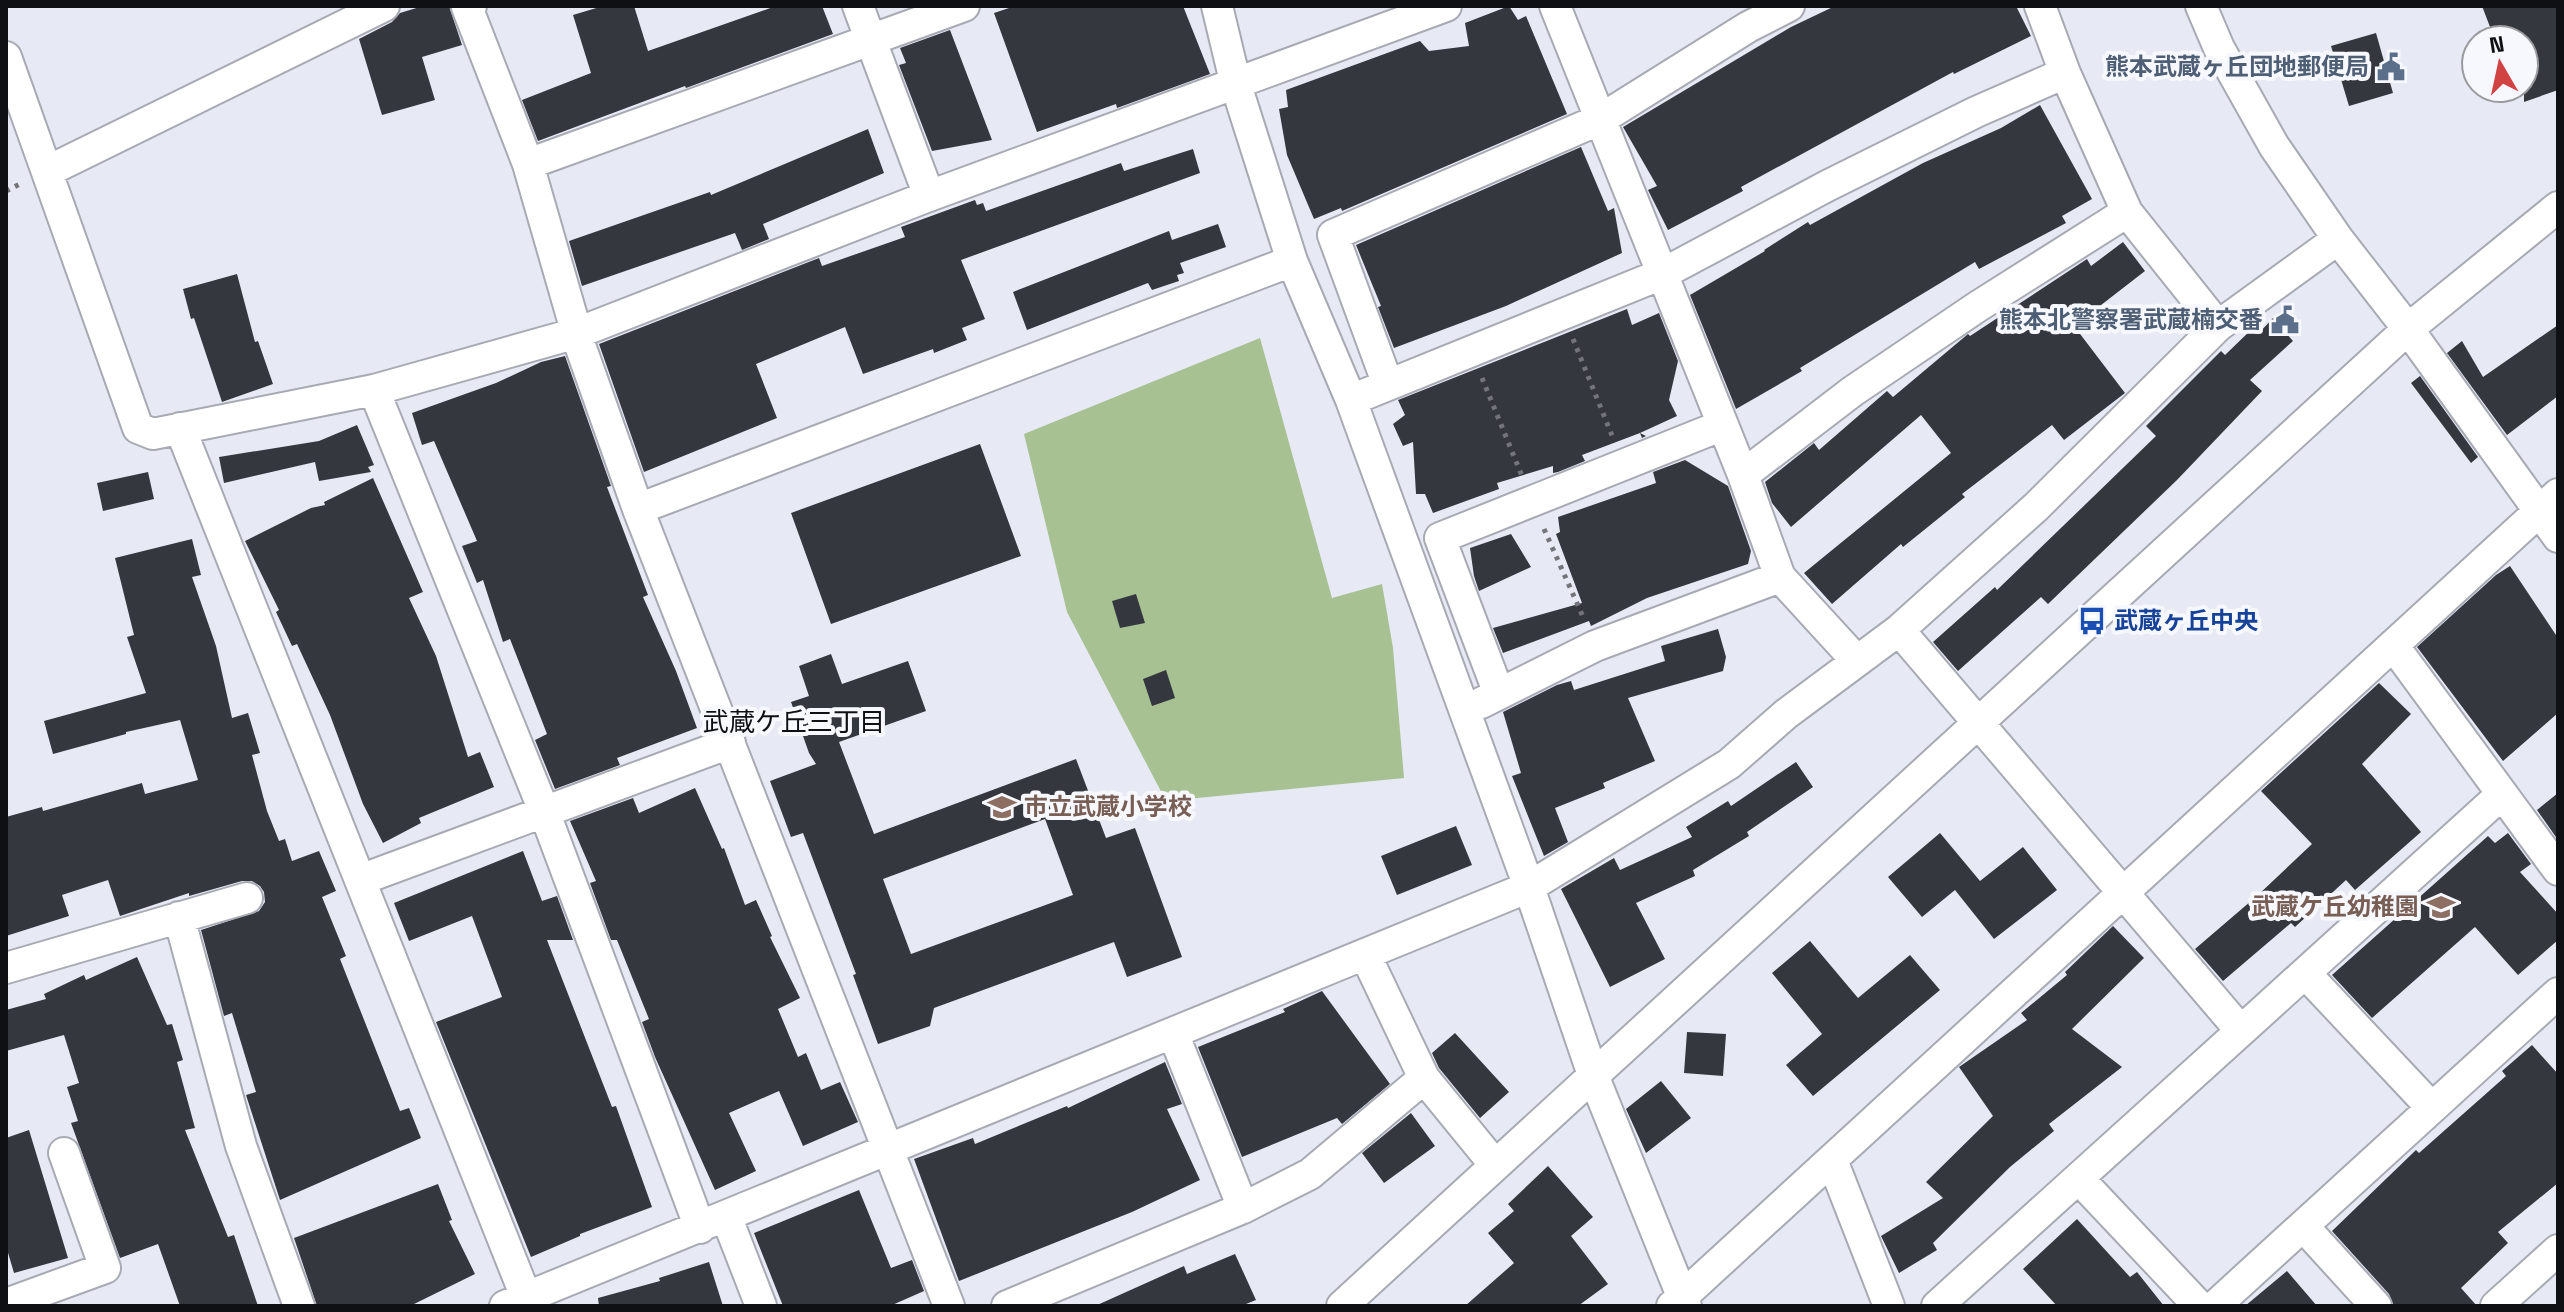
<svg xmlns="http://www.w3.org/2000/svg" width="2564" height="1312" font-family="'Space Grotesk','Noto Sans JP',sans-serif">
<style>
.green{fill:#a7c192}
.building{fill:#35373f;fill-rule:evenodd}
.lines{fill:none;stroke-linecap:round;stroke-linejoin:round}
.minor-casing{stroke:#a7aab3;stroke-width:34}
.path{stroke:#73757b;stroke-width:5;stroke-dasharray:4 6;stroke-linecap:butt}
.minor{stroke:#fff;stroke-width:30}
.labels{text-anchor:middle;stroke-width:8;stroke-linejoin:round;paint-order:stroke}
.service-label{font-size:24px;font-weight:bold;fill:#4e5e75;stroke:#f6f8fd;text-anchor:end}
.transit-label{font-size:24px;font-weight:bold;fill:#164399;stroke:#f6f8fd;text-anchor:start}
.education-label{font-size:24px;font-weight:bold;fill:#785e54;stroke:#f6f8fd;text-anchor:start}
.neighbourhood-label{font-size:26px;fill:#0f1013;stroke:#f6f8fd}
</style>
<rect width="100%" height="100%" fill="#e7eaf4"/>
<path class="green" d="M1260 338 1332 598 1382 584 1393 648 1404 778 1166 801 1067 612 1024 434Z"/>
<path class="building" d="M423 6H449L462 45 422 57 435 100 382 115 359 39 392 22 400 13Z
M603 6H634L648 51 776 6H822L833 34 686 88 685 86 538 141 522 100 591 73 573 15Z
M1015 6H1183L1210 74 1117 108 1116 104 1037 132 994 13Z
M1509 6 1518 20 1526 16 1567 114 1342 211 1341 208 1314 219 1287 155 1279 109 1288 107 1286 90 1420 41 1429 51 1469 46 1465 23Z
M1835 6H2016L2031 36 1954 74 1953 72 1741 187 1743 191 1668 230 1648 190 1657 186 1623 127 1791 27Z
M2482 6H2558V90L2524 102V40H2495Z
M950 30 992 140 932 151 899 65 906 63 900 48Z
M2376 33 2393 93 2349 106 2331 46Z
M2040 105 2092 199 2062 216 2066 223 1979 269 1975 262 1800 368 1802 371 1736 409 1690 295 1765 251 1764 250 1808 222 1810 225 1923 163 2001 128Z
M868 129 884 173 763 224 769 239 742 250 735 233 582 286 569 241 710 192 711 195Z
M1581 147 1608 211 1614 208 1622 253 1506 306 1394 348 1378 307 1381 306 1356 245Z
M1193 149 1200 173 961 260 985 319 962 328 967 340 934 353 933 349 863 374 845 327 756 364 777 418 644 472 599 344 819 258 822 266 905 237 901 227 975 200 977 205 983 203 986 211 1121 163 1124 171Z
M1218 224 1226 247 1180 263 1184 273 1177 275 1179 281 1152 290 1148 283 1027 330 1013 292 1169 231 1172 240Z
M2123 242 2145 271 2074 326 2125 393 2064 440 2052 425 1962 494 1965 497 1903 547 1901 544 1832 604 1804 573 1951 453 1921 415 1791 527 1772 503 1765 482 1814 443 1819 450 1887 391 1893 397 1968 334 1970 336 2087 259 2091 266Z
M237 274 255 342 258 341 273 384 222 402 194 318 191 319 183 289Z
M1627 309 1632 325 1659 313 1678 361 1669 400 1677 416 1640 433 1646 436 1642 438 1640 433 1582 455 1585 461 1558 472 1553 473V466L1497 483 1499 489 1433 513 1425 494H1416L1413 442 1403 446 1393 424 1405 415 1398 400Z
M2273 318 2293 341 2250 380 2262 391 2177 480 2048 604 2041 597 1958 671 1933 642 1995 587 1997 590 2156 436 2146 426 2221 351 2225 355 2253 328 2260 332Z
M2558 325V396L2507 435 2447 353 2462 341 2483 377Z
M565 356 611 486 607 487 648 595 643 597 676 671 697 728 617 758 620 765 555 789 535 740 547 734 510 639 503 642 483 580 477 583 462 546 477 541 434 441 422 445 412 413 496 383 541 362Z
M2420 376 2478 457 2471 463 2411 383Z
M357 425 374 465 368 467 371 472 319 481 315 462 224 483 219 457 319 441Z
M980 444 1021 556 831 624 791 513Z
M1685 460 1728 486 1751 551 1748 564 1647 598 1591 626 1589 621 1503 653 1493 628 1582 603 1556 534 1560 532 1558 517 1656 483 1653 472Z
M148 472 154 499 103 511 97 483Z
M373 478 423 592 409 598 436 656 468 757 480 752 494 787 419 818 421 823 383 843 363 804 330 715 297 644 292 646 276 612 279 610 245 541 311 508 325 505 324 502Z
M1511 534 1531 567 1479 591 1474 576 1470 548Z
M192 539 201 575 192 577 216 646 232 718 248 713 260 753 252 755 267 811 279 841 285 839 292 861 319 851 336 891 322 897 346 956 340 959 400 1111 409 1108 421 1138 280 1200 246 1095 256 1092 232 1013 224 1016 201 930 259 911 265 902 264 892 260 886 252 881H242L189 896V893L120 916 108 880 62 895 69 916 6 936V817L42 807 43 811 142 783 145 794 198 780 180 720 126 732V734L53 754 44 721 146 693 127 637 134 635 115 558Z
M2510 566 2558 638V713L2503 761 2417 647 2496 575Z
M1136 594 1145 623 1120 628 1112 601Z
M1718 629 1726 657 1723 671 1628 698 1655 761 1603 783 1605 788 1555 808 1568 842 1544 856 1512 776 1521 773 1503 712 1557 685 1571 681 1574 690 1665 661 1661 646Z
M831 654 842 684 908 661 926 711 839 742 874 834 1076 759 1106 838 1135 828 1182 957 1127 977 1114 942 934 1008 930 1026 878 1044 853 975 856 974 803 833 791 837 770 781 816 764 809 753 791 702 809 696 799 666ZM1045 819 1073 895 911 954 883 879Z
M1166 670 1175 698 1152 706 1143 679Z
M2379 683 2411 714 2362 764 2421 832 2355 890 2346 880 2295 927 2291 923 2223 981 2195 949 2258 895 2312 844 2261 791Z
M1796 762 1813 787 1747 832 1749 836 1693 870 1695 876 1636 903 1665 959 1610 987 1561 889 1614 858 1620 870 1692 837 1686 827 1728 801 1731 806Z
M695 788 722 849 724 848 745 905 756 900 772 936 770 937 800 998 778 1009 798 1057 806 1053 821 1090 840 1082 858 1122 803 1146 779 1091 729 1113 756 1171 715 1190 655 1057 642 1022 649 1019 617 940H611L590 883 596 881 570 821 633 798 639 813Z
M2558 793V840L2537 810Z
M1456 826 1472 865 1397 895 1381 856Z
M1940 833 1980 881 2023 847 2057 890 1994 939 1955 890 1922 917 1888 877Z
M2508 833 2531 864 2520 872 2558 914V940L2518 975 2475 927 2372 1018 2332 975 2488 836 2495 843Z
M523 851 542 901 557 896 573 940H547L612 1107 616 1106 652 1207 580 1234V1236L531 1257 436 1022 502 997 472 916 409 941 394 903Z
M2113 926 2144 958 2072 1029 2122 1067 2049 1124 2054 1131 2010 1167 1933 1243 1937 1250 1899 1273 1881 1236 1943 1198 1926 1182 1993 1116 1959 1067 2027 1020 2021 1013 2067 975 2065 972Z
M1810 941 1858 998 1910 955 1940 990 1813 1096 1786 1065 1822 1034 1772 973Z
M137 957 167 1025 172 1024 183 1060 177 1062 195 1128 185 1130 228 1237 234 1235 258 1306H180L158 1244 120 1258 71 1123 78 1121 67 1087 79 1083 64 1035 6 1051V1010L46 999 44 994 84 975 86 980Z
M1322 991 1390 1084 1342 1124 1337 1118 1242 1157 1198 1047 1285 1012 1283 1009Z
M1687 1032 1726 1034 1723 1076 1684 1073Z
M1455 1033 1509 1092 1480 1118 1439 1068 1432 1053Z
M2532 1045 2558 1074V1183L2498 1232 2508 1243 2461 1288 2477 1306H2394L2389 1294 2332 1231 2416 1150 2419 1153 2506 1076 2502 1071Z
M1165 1062 1182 1104 1167 1109 1200 1180 1132 1212 959 1281 914 1159 973 1138 975 1144 1067 1106 1068 1108Z
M1661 1081 1691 1118 1646 1153 1626 1109Z
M1411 1113 1435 1146 1384 1183 1362 1153Z
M29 1130 68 1258 14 1273 6 1246V1138Z
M1548 1166 1593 1217 1571 1236 1608 1284 1578 1306H1465L1514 1263 1488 1233 1514 1211 1508 1204Z
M438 1184 452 1220 449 1221 475 1274 410 1306H317L294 1238Z
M859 1190 891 1268 912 1260 924 1291 890 1306H783L754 1233Z
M2077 1219 2130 1277 2137 1272 2164 1306H2057L2023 1269Z
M1235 1254 1256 1300 1241 1306H1095L1184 1266 1187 1274Z
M709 1262 723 1306H599L598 1298 660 1281 659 1278Z
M2287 1271 2317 1306H2245Z"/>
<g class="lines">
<defs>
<path id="minor" d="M471 6 467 7 528 164 581 348 638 509 949 1306
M858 6 929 196
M1217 6 1236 85 1292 261 1351 400 1529 887 1593 1075 1686 1306
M1555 6 1743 475 1780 577 1856 660
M2040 6 2065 73 2127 212 2218 326
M2201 6 2219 48 2274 146 2338 239 2408 329 2558 537
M6 57 138 428 153 434 374 390 577 333 929 196 1446 6
M528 164 964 6
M48 171 384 6
M1388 385 1333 235 1601 119 1748 27 1789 6
M374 390 544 811 700 1228
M1351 400 1662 274 1827 186 1976 112 2065 73
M180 428 526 1297
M1743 475 1853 391 1977 307 2127 212
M638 509 1292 261
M1899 630 2241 1031 1937 1306
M2393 645 2558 870
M1499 694 1440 538 1723 425
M1481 703 1595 646 1780 577
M360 880 730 743
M179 917 241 1146 299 1306
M1365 954 1424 1078 1495 1165
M6 968 247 898
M2305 973 2432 1108
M2241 1031 2502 794
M1832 1160 1889 1306
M2079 1179 2199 1306
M1243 1208 1310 1174 1424 1078
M726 1216 761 1306
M2303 1226 2376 1306
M6 1304 105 1268 64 1153
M505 1306 1529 887 1729 764 1786 714 1899 630 2036 507 2218 326 2338 239
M1007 1306 1243 1208 1173 1033
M1342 1306 2408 329 2558 207
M1672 1306 2558 494
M2215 1306 2558 993
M2496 1306 2558 1250"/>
</defs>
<use href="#minor" class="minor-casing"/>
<path class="path" d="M6 191 20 184
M1573 339 1613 438
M1482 378 1522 476
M1544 529 1584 619"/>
<use href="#minor" class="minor"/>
</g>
<defs>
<symbol id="civic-bare" viewBox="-9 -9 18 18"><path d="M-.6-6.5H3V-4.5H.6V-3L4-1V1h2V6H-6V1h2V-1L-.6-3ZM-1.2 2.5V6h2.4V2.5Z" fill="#5c6f8a" stroke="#f6f8fd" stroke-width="2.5" paint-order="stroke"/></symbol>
<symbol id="bus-bare" viewBox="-9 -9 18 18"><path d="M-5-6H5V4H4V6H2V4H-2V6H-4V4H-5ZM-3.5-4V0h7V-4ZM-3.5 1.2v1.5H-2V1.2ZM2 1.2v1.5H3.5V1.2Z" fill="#1a4fb4" stroke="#f6f8fd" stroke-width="2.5" paint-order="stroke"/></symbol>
<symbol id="school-bare" viewBox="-9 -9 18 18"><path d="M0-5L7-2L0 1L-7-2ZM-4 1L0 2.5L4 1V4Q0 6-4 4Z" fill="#8d6e63" stroke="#f6f8fd" stroke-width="2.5" paint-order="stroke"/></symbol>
</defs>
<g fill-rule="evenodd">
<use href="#civic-bare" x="2371" y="47" width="40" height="40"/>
<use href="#civic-bare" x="2265" y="300" width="40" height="40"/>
<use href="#bus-bare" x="2072" y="601" width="40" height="40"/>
<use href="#school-bare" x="982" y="787" width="40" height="40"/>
<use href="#school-bare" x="2421" y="887" width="40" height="40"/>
</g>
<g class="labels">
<g class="service-label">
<text x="2369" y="75">熊本武蔵ヶ丘団地郵便局</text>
<text x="2263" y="328">熊本北警察署武蔵楠交番</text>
</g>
<g class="transit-label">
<text x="2114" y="629">武蔵ヶ丘中央</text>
</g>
<g class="education-label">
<text x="1024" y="815">市立武蔵小学校</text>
<text x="2419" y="915" text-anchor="end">武蔵ケ丘幼稚園</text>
</g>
<g class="neighbourhood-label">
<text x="794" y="731">武蔵ケ丘三丁目</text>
</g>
</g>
<rect width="2564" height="1312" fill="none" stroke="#0f1013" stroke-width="16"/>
<g transform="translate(2500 64) rotate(351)"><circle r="38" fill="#f6f8fd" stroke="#9a9b9f" stroke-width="2"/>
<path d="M0-6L14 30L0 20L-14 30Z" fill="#d14242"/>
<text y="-12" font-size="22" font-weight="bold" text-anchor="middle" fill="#0f1013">N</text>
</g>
</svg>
